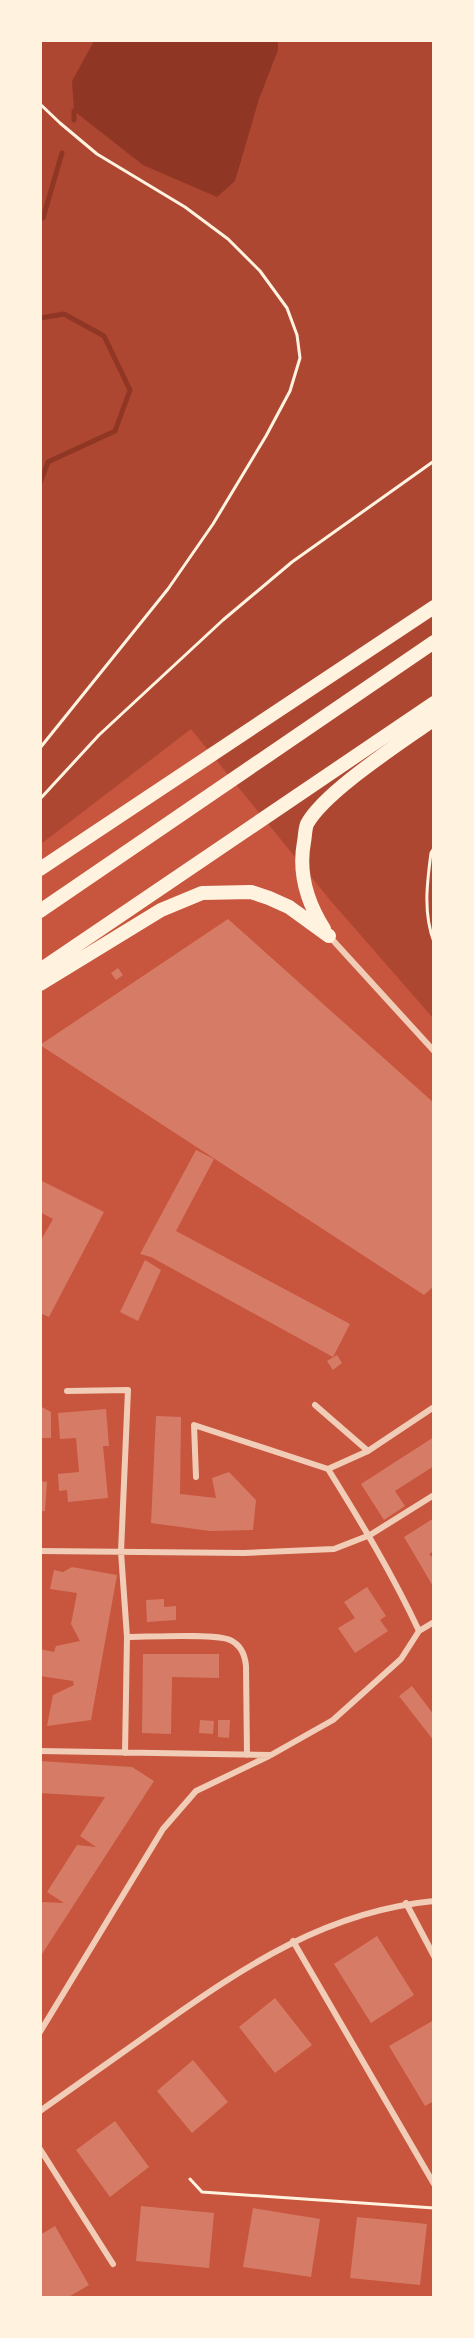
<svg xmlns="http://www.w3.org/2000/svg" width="474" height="2338" font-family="'Nunito Sans',sans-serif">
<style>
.green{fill:#ae4732}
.water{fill:#8f3625}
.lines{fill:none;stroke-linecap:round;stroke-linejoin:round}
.stream{stroke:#8f3625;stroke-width:5}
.building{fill:#d67c66}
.path{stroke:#fff3e0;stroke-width:3}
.minor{stroke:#f1ccb7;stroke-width:6}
.motorway{stroke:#fff3e0;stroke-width:14}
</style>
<rect width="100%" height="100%" fill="#c8553d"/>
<path class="green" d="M41 41H433V1018L330 900 191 729 41 844Z"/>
<path class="water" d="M94 41H278V50L259 99 235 181 217 197 143 165 74 111 72 81Z"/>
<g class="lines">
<path class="stream" d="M74 111V120
M40 218H43L62 153
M40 318 64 314 104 336 130 390 115 431 48 462 40 483"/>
</g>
<path class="building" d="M228 919 434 1103V1286L424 1295 40 1045Z
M118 968 123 975 116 980 111 973Z
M196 1150 214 1159 176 1231 350 1324 333 1357 151 1257 140 1254Z
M40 1180 104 1212 49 1317 40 1313V1242L53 1219 40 1212Z
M145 1260 161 1270 138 1321 120 1312Z
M337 1355 342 1363 333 1370 327 1361Z
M40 1406 51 1412V1438H40Z
M106 1409 109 1446H103L108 1498 68 1502 67 1490 59 1491 58 1474 79 1472 76 1438 60 1439 58 1413Z
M156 1416 181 1417 180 1494 216 1498 212 1478 229 1472 256 1500 253 1530 210 1531 151 1523Z
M434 1437V1466L395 1491 405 1506 384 1520 361 1484Z
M40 1481 47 1482 45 1511H40Z
M434 1518V1551L429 1554 434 1559V1588L404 1537Z
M72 1567 117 1575 91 1720 47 1726 53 1695 74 1685 73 1681 40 1676V1649L54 1652 56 1646 80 1641 71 1624 77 1593 50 1589 54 1570 63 1572Z
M367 1587 386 1616 380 1620 388 1631 355 1653 338 1628 355 1618 344 1602Z
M164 1599V1607L176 1606V1620L147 1622 146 1600Z
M143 1654H219V1678L172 1677 171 1734 142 1733Z
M412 1686 434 1715V1741L399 1696Z
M200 1720 214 1721 213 1734 199 1733Z
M218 1720H230L229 1738 218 1737Z
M40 1761 132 1767 154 1781 40 1957V1905L43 1902 64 1903 47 1892 77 1845 96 1847 80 1836 105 1797 40 1793Z
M377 1936 414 1995 371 2023 334 1964Z
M275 1998 312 2045 275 2073 239 2027Z
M434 2020V2101L425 2106 389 2046Z
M193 2060 228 2102 192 2133 157 2091Z
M115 2121 149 2167 110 2197 76 2150Z
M141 2206 214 2213 209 2268 136 2261Z
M253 2208 320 2219 311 2277 243 2267Z
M357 2217 427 2224 420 2285 350 2278Z
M55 2226 89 2285 67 2298H40V2235Z"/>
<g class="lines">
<path class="path" d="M40 104 60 123 97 154 185 207 228 239 260 271 287 308 297 335 300 358 290 391 266 436 213 524 168 589 40 748
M40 799 99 735 223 620 292 562 434 461
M434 848 431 853C427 883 423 913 434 942
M190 2179 202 2192 434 2208"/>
<path class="minor" d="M329 936 434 1051
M67 1391 128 1390 121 1552 127 1637 125 1753
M315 1405 368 1451
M328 1469 368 1451 434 1407
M40 1551 244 1553 334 1549 370 1535 434 1495
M419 1631 434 1622
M127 1637C147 1637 216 1633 230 1640 241 1645 245 1655 246 1666L247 1755
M40 1751 271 1755 333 1720 401 1659 419 1631C393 1575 361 1522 328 1469L194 1425 196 1477
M406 1903 434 1956
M293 1941 434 2184
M40 2032 163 1829 196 1791 269 1756
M40 2111C80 2083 120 2054 160 2026 245 1966 327 1911 434 1901
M40 2149 113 2264"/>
<path class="motorway" d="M40 869 434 607
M40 911 434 642
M324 929C307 902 298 874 304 842 305 837 305 829 307 824 325 791 401 743 434 719
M40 970 434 703
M40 984 161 910 202 893 251 892 269 898 289 907 329 936"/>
</g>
<rect width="474" height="2338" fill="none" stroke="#fff3e0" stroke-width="84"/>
</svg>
